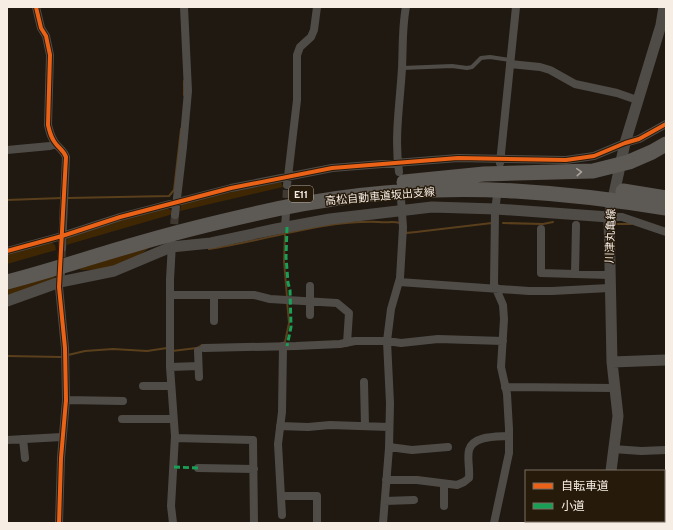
<svg xmlns="http://www.w3.org/2000/svg" width="673" height="530" font-family="Overpass,'Noto Sans JP',sans-serif">
<style>
.green{fill:#3f2704}
.lines{fill:none;stroke-linecap:round;stroke-linejoin:round}
.stream{stroke:#5a3f1c;stroke-width:2}
.street-tunnel{stroke:#403931;stroke-width:8;stroke-dasharray:8 4;stroke-linecap:butt}
.lane{stroke:#4f4c48;stroke-width:4}
.street{stroke:#4f4c48;stroke-width:8}
.secondary{stroke:#4f4c48;stroke-width:11}
.highway{stroke:#5d5954;stroke-width:15}
.quiet{stroke:#1a9f57;stroke-width:3;stroke-dasharray:6 3;stroke-linecap:butt}
.cycleway-casing{stroke:#261a0b;stroke-width:6}
.cycleway{stroke:#ea6118;stroke-width:4}
.oneway{stroke:#aaa39c}
.labels{text-anchor:middle;stroke-width:3;stroke-linejoin:round;paint-order:stroke}
.shield{fill:#261a0b;stroke:#b8aea3;stroke-width:1}
.shield-label{font-size:10px;font-weight:bold;fill:#f6ede4}
.street-label{font-size:11px;fill:#f6ede4;stroke:#261a0b}
</style>
<rect width="100%" height="100%" fill="#201911"/>
<path class="green" d="M281 182 283 187 180 211 181 205 187 201Z
M166 207 172 211 173 214 66 245 68 237 72 235Z
M51 242 55 245 56 250 7 264V254Z
M151 246C134 263 103 271 81 270L79 269Z
M55 275 54 279 7 297V288Z"/>
<g class="lines">
<path class="stream" d="M184 81V95
M68 198 169 196 174 190 181 129
M7 200 62 198
M503 223 543 224 553 222
M616 224H631
M406 231V233L416 232 492 223
M285 234 284 261 287 297
M209 249C265 241 321 220 379 222 387 223 393 221 400 223
M283 343 285 342 289 323 287 301
M172 351 197 348 202 345
M68 355 85 351 113 349 147 351 167 348
M7 356 61 357"/>
<path class="street-tunnel" d="M286 210 287 185
M173 236 175 215
M61 269 62 248"/>
<path class="lane" d="M402 68 452 66 467 68 472 67 481 58 490 57 510 60"/>
<path class="street" d="M36 7 41 28 46 36 50 55 48 125C50 133 51 138 56 144 60 149 64 151 66 157L62 248
M510 64 540 67 550 70 575 84 617 93 637 100
M7 150 50 146 56 144
M500 163 516 7
M399 172C394 137 400 103 402 68 403 48 402 27 406 7
M287 185 297 100V55L300 47 311 37 314 30 317 7
M175 215 183 147 188 91 184 7
M609 217H622L666 232
M285 227 286 213
M541 229V273L609 275
M172 243 170 280V367L175 436 171 506 173 523
M7 251 62 236 120 217 231 188 332 168 458 158 566 160 594 156 625 143 639 139 666 124
M575 274 576 225
M399 282 529 291H552L609 288
M170 295H254L270 299 337 303 349 313 347 343
M214 295V321
M310 315V286
M204 348 296 346 340 344 355 341H387L401 343 438 339 503 341
M198 351 199 377
M170 367 198 366
M364 382 365 426
M143 386H171
M505 387 614 388
M66 400 123 401
M122 419H173
M280 426 308 427 330 425 389 427
M175 438 253 440 254 523
M23 439 25 458
M7 440 62 437
M389 447 412 450 448 447
M613 449 641 451 666 450
M198 468 254 469
M386 480H417L457 485 464 482 469 478C470 469 467 459 469 450 473 435 498 437 509 436
M281 496H317V523
M385 501 414 500
M444 506V484
M282 515 278 444 282 412 283 346
M59 523 61 458 66 400 65 348 59 287 61 273
M383 523 389 448 390 403 387 341 391 309 400 278 403 227 401 199
M494 523 509 453V429L507 394 501 367 504 319 503 305 494 284 495 212 497 195"/>
<path class="secondary" d="M7 301 60 282 114 271 171 247 211 243 276 229 330 219 432 207 496 209 609 217
M612 362 666 360
M611 471 618 416 612 362 609 217 625 143 661 25 664 7
M605 523 606 521"/>
<path class="highway" d="M404 182 484 174 593 171 629 162 652 152 666 144
M623 191 666 198
M7 282C50 271 91 257 133 245 173 233 214 223 254 214 339 194 428 186 515 191 566 194 616 200 666 208"/>
<path class="quiet" d="M287 227 286 257 288 283 290 290 291 327 287 346
M174 467 198 468"/>
<defs>
<path id="cycleway" d="M36 7 41 28 46 36 50 55 48 125C50 133 51 138 56 144 60 149 64 151 66 157L59 287 65 348 66 400 61 458 59 523
M7 251 62 236 120 217 231 188 332 168 458 158 566 160 594 156 625 143 639 139 666 124"/>
</defs>
<use href="#cycleway" class="cycleway-casing"/>
<use href="#cycleway" class="cycleway"/>
</g>
<defs><path id="oneway-chevron" d="M-2-3.5L2.5 0L-2 3.5" fill="none" stroke-width="1.6" stroke-linecap="round" stroke-linejoin="round"/></defs>
<use class="oneway" href="#oneway-chevron" transform="translate(579 172) rotate(-4)"/>
<g class="labels">
<rect class="shield" x="289" y="186" width="24" height="16" rx="3"/>
<g class="shield-label">
<text x="301" y="198">E11</text>
</g>
<g class="street-label">
<text transform="translate(380 196) rotate(-5)" y="4">高松自動車道坂出支線</text>
<text transform="translate(610 236) rotate(-88)" y="4">川津丸亀線</text>
</g>
</g>
<rect width="673" height="530" fill="none" stroke="#f6ede4" stroke-width="16"/>
<rect x="525" y="470" width="140" height="52" fill="#261a0b" stroke="#796e62"/>
<rect x="533" y="483" width="20" height="6" fill="#ea6118" stroke="#796e62"/>
<text x="561" y="490" font-size="12" fill="#f6ede4">自転車道</text>
<rect x="533" y="503" width="20" height="6" fill="#1a9f57" stroke="#796e62"/>
<text x="561" y="510" font-size="12" fill="#f6ede4">小道</text>
</svg>
